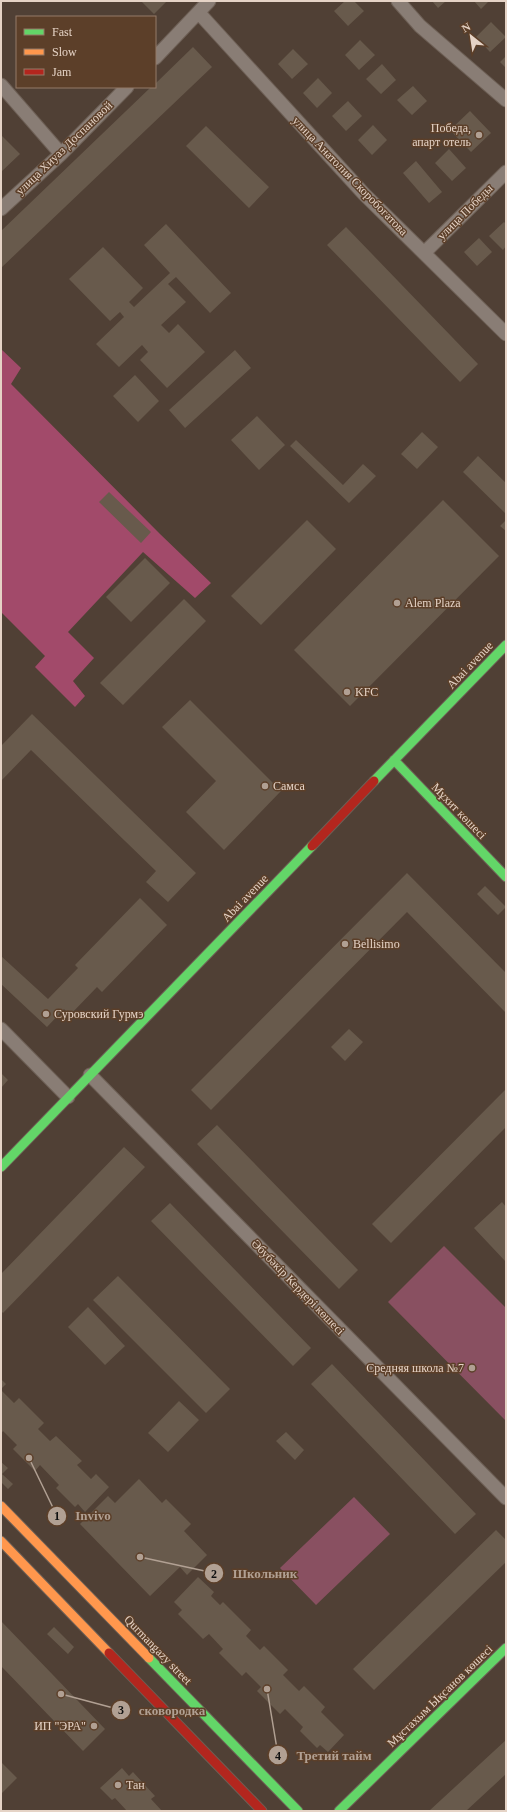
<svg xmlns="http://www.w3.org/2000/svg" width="507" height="1812" font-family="Georgia,serif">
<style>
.green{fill:#895061}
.forest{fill:#a24a6a}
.building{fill:#685a4c}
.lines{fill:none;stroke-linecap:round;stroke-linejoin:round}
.street-casing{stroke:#6d5f55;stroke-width:15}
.fast-casing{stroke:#6d5f55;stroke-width:11}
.slow-casing{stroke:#6d5f55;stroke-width:11}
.jam-casing{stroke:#6d5f55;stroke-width:11}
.street{stroke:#897d75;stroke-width:13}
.fast{stroke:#63d668;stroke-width:9}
.slow{stroke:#ff974d;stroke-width:9}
.jam{stroke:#b3261e;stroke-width:9}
.poi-dot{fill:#b1a093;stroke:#5c3f29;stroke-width:1.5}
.labels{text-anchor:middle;stroke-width:3;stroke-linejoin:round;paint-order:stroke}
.poi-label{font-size:12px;fill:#e5d3c6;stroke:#5c3f29;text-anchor:start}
.street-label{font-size:12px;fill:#e5d3c6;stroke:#5c3f29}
.leader{fill:none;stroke:#b1a093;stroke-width:1.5}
.callout-dot{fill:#b1a093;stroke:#5c3f29;stroke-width:1.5}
.mark-label{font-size:12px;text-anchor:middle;font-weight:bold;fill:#111}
.callout-label{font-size:13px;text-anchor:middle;font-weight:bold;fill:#b1a093;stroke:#5c3f29;stroke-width:3;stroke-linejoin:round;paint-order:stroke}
</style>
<rect width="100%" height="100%" fill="#504035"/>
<path class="green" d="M444 1246 506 1308V1421L388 1302Z
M354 1497 390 1534 316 1605 280 1568Z"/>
<path class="forest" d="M1 349 21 368 11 384 160 534 211 583 195 598 143 552 68 632 94 658 73 681 85 696 75 707 35 667 45 656 1 612Z"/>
<path class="building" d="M141 1H167L154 14Z
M345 1H354L364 11 348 26 334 11Z
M432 1H446L438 8Z
M474 1H489L481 9Z
M491 22 506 37 490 52 476 37Z
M360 40 375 55 359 70 345 55Z
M193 47 212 67 1 268V231L151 87H155V84Z
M293 49 308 64 292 79 278 64Z
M506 56V68L500 62Z
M382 64 396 80 381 94 366 79Z
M318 78 332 93 317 108 303 93Z
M413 86 427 101 412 115 397 100Z
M348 101 362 116 346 131 332 116Z
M470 111 491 133 471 152 450 130Z
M373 125 387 140 372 155 358 140Z
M206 126 269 187 249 208 186 146Z
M1 135 20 154 1 172Z
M449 149 466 168 452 181 435 163Z
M416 161 442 192 429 203 403 173Z
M504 222 506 224V246L503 250 489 236Z
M166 224 231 293 210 313 176 277 168 284 186 302 161 325 169 333 178 324 205 352 167 388 140 360 148 352 142 345 119 367 96 344 124 317 120 312 110 321 69 279 103 247 143 288 129 302 134 307 170 273 144 245Z
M346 227 478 364 460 382 327 245Z
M479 238 492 252 477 266 464 252Z
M235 350 251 368 185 428 169 410Z
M135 375 159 401 138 422 113 396Z
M257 416 285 445 259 470 231 440Z
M422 432 438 447 417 469 401 454Z
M296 440 343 485 363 464 376 476 349 503 290 446Z
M478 456 506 483V514L463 472Z
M109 492 151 532 141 543 99 502Z
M443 500 499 556 350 706 294 650Z
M307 520 336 549 261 625 231 596Z
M506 520V531L500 526Z
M145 558 170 583 131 622 106 597Z
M184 599 206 621 123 705 100 683Z
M190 700 281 791 224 850 186 812 216 781 162 727Z
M32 714 196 873 168 902 146 882 156 871 31 750 1 781V746Z
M407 873 506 973V1013L407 912 211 1110 191 1090Z
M485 886 506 907 498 915 477 894Z
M140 898 167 925 102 992 97 987 70 1015 64 1009 47 1027 1 984V956L48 999 78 968 75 965Z
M349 1029 363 1042 345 1061 331 1047Z
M1 1073 8 1080 1 1088Z
M506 1089V1127L391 1243 372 1224Z
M217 1125 358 1270 339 1289 197 1144Z
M124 1147 145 1167 3 1313 1 1311V1274Z
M502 1202 506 1207V1262L474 1228Z
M170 1203 311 1348 293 1366 151 1221Z
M118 1276 230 1389 206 1413 93 1300Z
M88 1307 125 1346 105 1365 68 1327Z
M332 1364 476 1514 455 1534 311 1384Z
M1 1379 6 1384 1 1389Z
M1 1390 14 1403 19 1398 44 1423 38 1429 50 1441 56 1436 82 1461 77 1465 91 1479 96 1474 109 1487 85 1512 78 1504 75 1507 56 1488 59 1485 40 1465 35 1471 13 1449 17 1445 3 1431 1 1434Z
M179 1401 199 1420 168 1452 148 1433Z
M286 1432 304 1450 295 1460 276 1441Z
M1 1462 8 1468 2 1474 13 1484 8 1489 1 1482Z
M139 1479 162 1503 166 1499 191 1524 184 1531 207 1555 187 1575 180 1567 150 1596 80 1524 108 1496 115 1503Z
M496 1530 506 1540V1562L374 1690 353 1669Z
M198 1577 214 1592 211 1596 220 1605 223 1602 251 1630 246 1636 260 1650 264 1646 288 1670 283 1675 299 1691 304 1686 325 1707 321 1712 344 1735 328 1752 320 1745 317 1748 300 1731 303 1727 285 1709 280 1714 257 1691 261 1687 246 1672 242 1676 219 1653 223 1649 209 1634 203 1639 178 1614 182 1610 174 1602Z
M1 1621 105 1729 83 1751 1 1666Z
M54 1627 74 1647 68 1654 47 1634Z
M506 1740V1774L466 1811H429Z
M1 1762 17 1778 1 1794Z
M122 1768 129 1776 133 1772 155 1796 151 1799 162 1811H127L115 1798 112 1800 100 1788Z"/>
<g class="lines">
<defs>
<path id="street" d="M398 1 420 26 506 100
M199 13 364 194 506 334
M155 58 209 1
M1 85 61 154
M1 209 61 154 127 87
M424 253 506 172
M1 1029 68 1097
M90 1075 506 1498"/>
<path id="fast" d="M394 760 506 877
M374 781 506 645
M1 1167 312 846
M149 1658 298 1811
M339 1811 506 1648"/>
<path id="slow" d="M1 1506 149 1658
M1 1541 109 1653"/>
<path id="jam" d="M312 846 374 781
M109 1653 262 1811"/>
</defs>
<use href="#street" class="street-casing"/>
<use href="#fast" class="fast-casing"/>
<use href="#slow" class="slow-casing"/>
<use href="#jam" class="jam-casing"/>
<use href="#street" class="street"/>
<use href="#fast" class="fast"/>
<use href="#slow" class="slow"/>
<use href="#jam" class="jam"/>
</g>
<g class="poi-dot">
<circle cx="479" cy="135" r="4"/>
<circle cx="397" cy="603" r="4"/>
<circle cx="347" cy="692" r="4"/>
<circle cx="265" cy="786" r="4"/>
<circle cx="345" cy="944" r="4"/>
<circle cx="46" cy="1014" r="4"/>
<circle cx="472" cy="1368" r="4"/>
<circle cx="94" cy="1726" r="4"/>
<circle cx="118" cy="1785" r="4"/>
</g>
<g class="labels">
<g class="poi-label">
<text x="471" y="132" text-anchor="end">Победа,<tspan x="471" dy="14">апарт отель</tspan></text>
<text x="405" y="607">Alem Plaza</text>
<text x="355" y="696">KFC</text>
<text x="273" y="790">Самса</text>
<text x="353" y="948">Bellisimo</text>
<text x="54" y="1018">Суровский Гурмэ</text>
<text x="464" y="1372" text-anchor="end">Средняя школа №7</text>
<text x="86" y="1730" text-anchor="end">ИП "ЭРА"</text>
<text x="126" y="1789">Тан</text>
</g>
<g class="street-label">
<text transform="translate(64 148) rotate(-44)" y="4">улица Хиуаз Доспановой</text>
<text transform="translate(350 176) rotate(46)" y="4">улица Анатолия Скоробогатова</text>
<text transform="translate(465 212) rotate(-45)" y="4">улица Победы</text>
<text transform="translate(470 665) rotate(-46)" y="4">Abai avenue</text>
<text transform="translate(459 811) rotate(46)" y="4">Мұхит көшесі</text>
<text transform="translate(245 898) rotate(-46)" y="4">Abai avenue</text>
<text transform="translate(298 1287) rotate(46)" y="4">Әбубәкір Кердері көшесі</text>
<text transform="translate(158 1650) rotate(46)" y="4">Qurmangazy street</text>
<text transform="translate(440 1696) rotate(-44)" y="4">Мұстахым Ықсанов көшесі</text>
</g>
</g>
<path class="leader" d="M29 1458L57 1516M140 1557L214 1573M61 1694L121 1710M267 1689L278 1755"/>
<g class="callout-dot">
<circle cx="29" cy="1458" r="4"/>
<circle cx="140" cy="1557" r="4"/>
<circle cx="61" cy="1694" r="4"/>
<circle cx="267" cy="1689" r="4"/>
<circle cx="57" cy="1516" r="10"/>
<circle cx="214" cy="1573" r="10"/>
<circle cx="121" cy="1710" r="10"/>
<circle cx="278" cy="1755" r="10"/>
</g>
<g class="mark-label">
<text x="57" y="1520">1</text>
<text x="214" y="1578">2</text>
<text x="121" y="1714">3</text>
<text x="278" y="1760">4</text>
</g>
<g class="callout-label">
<text x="93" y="1520">Invivo</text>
<text x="265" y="1578">Школьник</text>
<text x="172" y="1715">сковородка</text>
<text x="334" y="1760">Третий тайм</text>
</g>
<rect width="507" height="1812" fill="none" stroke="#e5d3c6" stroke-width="4"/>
<rect x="16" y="16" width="140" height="72" fill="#5c3f29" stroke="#937a68"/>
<rect x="24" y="29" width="20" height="6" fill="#63d668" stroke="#937a68"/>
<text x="52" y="36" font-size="12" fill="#e5d3c6">Fast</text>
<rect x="24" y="49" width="20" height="6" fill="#ff974d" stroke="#937a68"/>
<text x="52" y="56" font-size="12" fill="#e5d3c6">Slow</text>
<rect x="24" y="69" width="20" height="6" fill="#b3261e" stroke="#937a68"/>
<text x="52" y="76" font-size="12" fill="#e5d3c6">Jam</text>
<g transform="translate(471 36) rotate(330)" stroke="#5c3f29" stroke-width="3" paint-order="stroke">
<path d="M0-3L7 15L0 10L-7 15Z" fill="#e5d3c6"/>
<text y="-6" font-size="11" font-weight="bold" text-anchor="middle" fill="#e5d3c6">N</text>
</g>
</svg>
